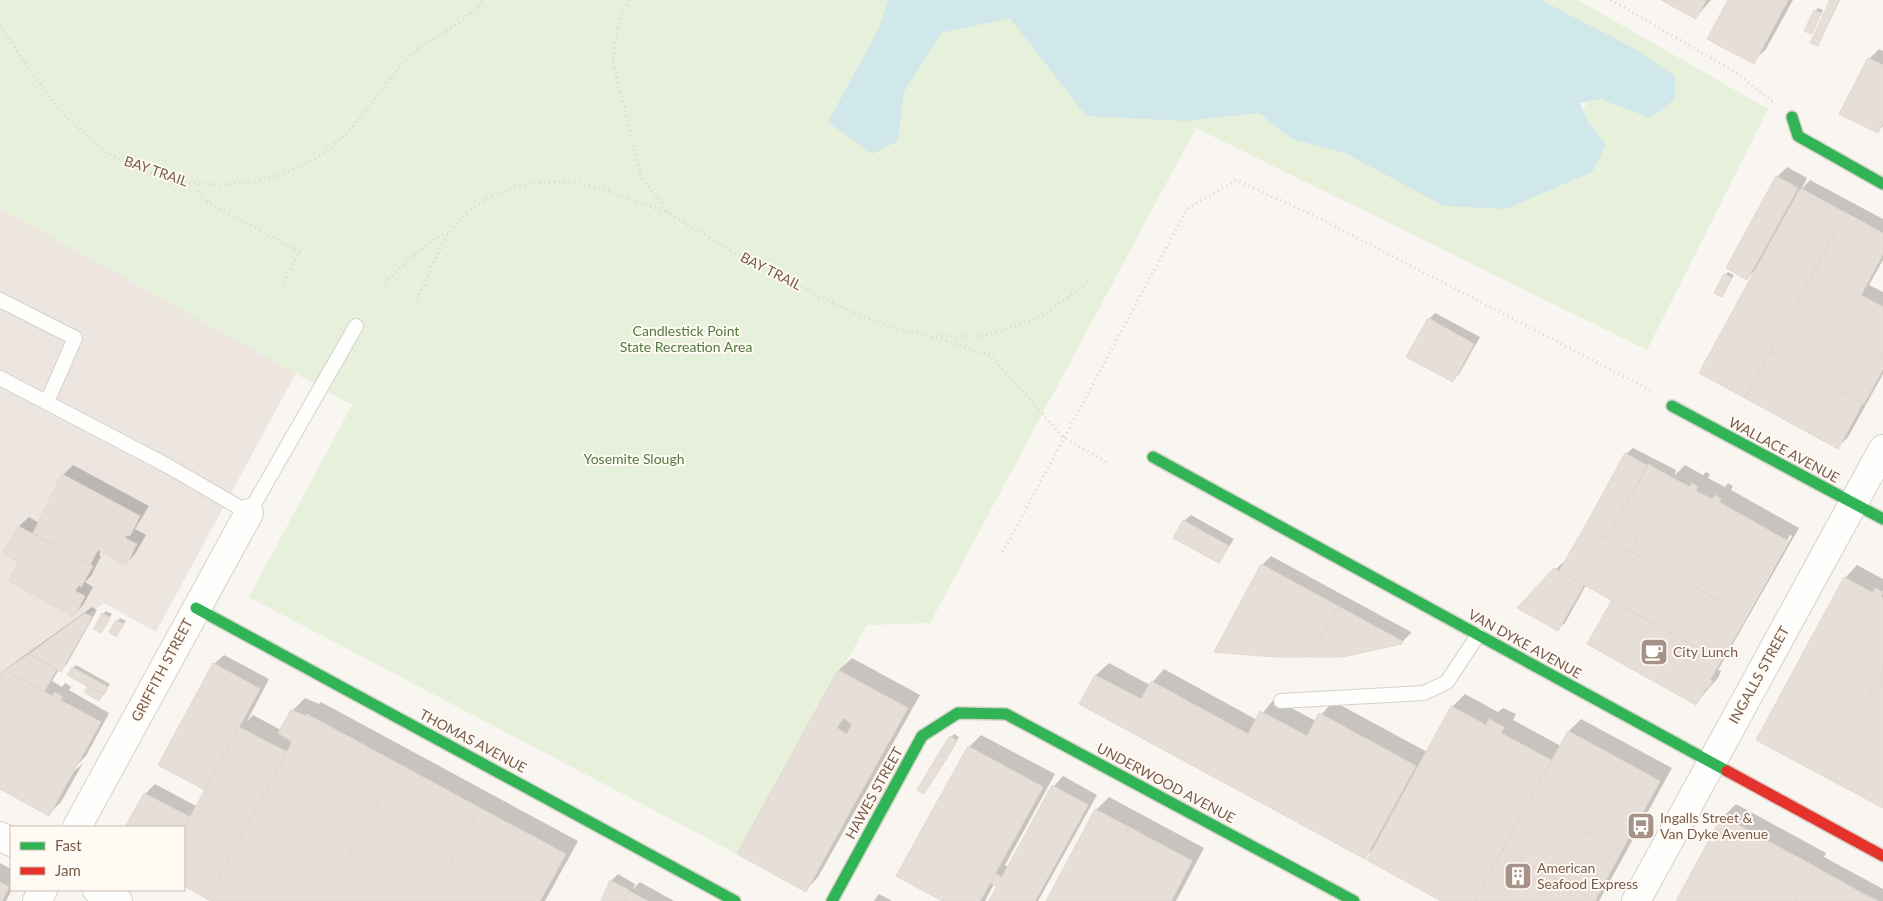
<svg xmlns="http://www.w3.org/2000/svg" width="1883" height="901" font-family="Lato,sans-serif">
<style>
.industrial{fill:#ede5e0}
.green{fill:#e7f0db}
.water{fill:#d0e8ea}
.shadow{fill:#0003;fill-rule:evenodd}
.building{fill:#e6ded7;stroke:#e2d8d2;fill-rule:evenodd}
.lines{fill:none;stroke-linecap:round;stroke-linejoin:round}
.lane-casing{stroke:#d7d1cb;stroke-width:16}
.street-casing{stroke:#d7d1cb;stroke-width:30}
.fast-casing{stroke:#d9d2cb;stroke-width:14}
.jam-casing{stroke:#d9d2cb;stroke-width:14}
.path{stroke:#dcd5d0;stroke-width:3;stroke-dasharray:1 4;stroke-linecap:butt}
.lane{stroke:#fefefd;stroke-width:14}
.street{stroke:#fefefd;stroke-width:28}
.fast{stroke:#30b455;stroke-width:11}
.jam{stroke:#e5322d;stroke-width:11}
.labels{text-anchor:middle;stroke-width:4;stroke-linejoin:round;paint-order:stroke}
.street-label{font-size:14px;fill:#7a5c4d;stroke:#fffaf3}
.park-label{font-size:14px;fill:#537a41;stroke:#fffaf3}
.poi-label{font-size:14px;fill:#7a5c4d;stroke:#fffaf3;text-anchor:start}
</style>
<rect width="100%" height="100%" fill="#f9f5f0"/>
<path class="industrial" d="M0 208 296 373 156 632 104 603 0 676Z"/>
<path class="green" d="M0 0H1015L1576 128 1607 52 1514 0H1578L1768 109 1647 350 1196 128 930 623 867 625 737 854 249 597 352 405 0 208Z"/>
<path class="water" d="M888 0H1541L1637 50 1675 76V99L1651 118 1600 99 1580 103 1588 122 1606 145 1592 172 1506 209 1444 206 1345 153 1292 139 1259 113 1186 121 1086 116 1010 18 941 33 904 92 898 141 872 154 828 122 879 28Z"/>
<path class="shadow" d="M1663 0H1711L1696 17Z
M1729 0H1793L1766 49 1753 62Z
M1831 0H1840L1818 45Z
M1818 8 1823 10 1812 33 1815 11Z
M1879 49 1883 51V126L1877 132 1869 59Z
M1787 167 1807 178 1801 190 1810 180 1883 219V233L1802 189V192L1883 235V260L1869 285 1883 292V374L1848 437 1838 447 1701 373 1757 268 1747 279 1777 177Z
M1728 272 1734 275 1722 296 1725 275Z
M1435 313 1480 337 1459 374 1452 381 1429 319Z
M1633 448 1676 470 1675 475 1685 465 1703 475 1706 472 1710 474 1708 478 1725 487 1728 483 1733 486 1731 490 1799 528 1718 670 1721 671 1718 678 1696 703 1614 600 1586 585 1565 623 1558 629 1519 608 1562 563 1565 565 1626 454ZM1790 535 1792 536 1730 646H1727Z
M73 465 149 506 135 529 146 535 135 554 125 564 101 550 99 555 101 556 91 576 85 582 93 587 83 605 74 615 21 562 5 553 19 526 29 517 39 523 63 475Z
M1191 515 1234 539 1219 562 1184 521Z
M1271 556 1411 632V633L1401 643 1262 565Z
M1857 565 1883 579V806L1845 578Z
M92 607 97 610 67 664 61 670 59 669 52 681 62 687 65 683 71 687 69 690 109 713 86 756 69 773 71 774 83 763 61 802 49 814 0 787V673Z
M106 611 112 614 101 632 103 614Z
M120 618 126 621 116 635 110 632Z
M224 655 269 679 247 721 253 715 281 730 292 711 305 698 319 704 321 702 578 841 545 901H214L184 885V827H127L145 794 155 784 196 806 206 789 214 664Z
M852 658 920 695 818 877 806 890 739 853 839 670Z
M1109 663 1150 685 1164 669 1257 720 1274 699 1316 721 1333 701 1427 752 1452 707 1465 694 1498 712 1503 708 1516 714 1513 720 1561 746 1569 731 1581 719 1672 768 1599 901H1444L1373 849 1365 857 1081 703 1096 675Z
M76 665 110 684 99 699 73 668Z
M954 734 959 737 924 793 951 737Z
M981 735 1055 774 1005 865 1009 867 1054 786 1063 776 1097 795 1038 901H990L998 886 994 884 985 901H945L969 747Z
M1109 797 1204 848 1176 901H1047L1096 810Z
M1736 804 1826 853 1824 857 1883 889V901H1677L1723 817Z
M0 863 11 869 12 890 6 901H0Z
M618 874 635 884 633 889 640 882 674 901H602L611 881Z
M879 894 892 901H874Z"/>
<path class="building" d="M1661 0H1706L1696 19Z
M1728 0H1788L1754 64 1707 39Z
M1830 0H1839L1818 46 1810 43Z
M1814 10 1821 13 1812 34 1804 31Z
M1868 58 1883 65V123L1878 133 1839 114Z
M1776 176 1798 188 1747 280 1726 268Z
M1800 189 1845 213 1795 306 1749 281Z
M1845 213 1883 234V254L1861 295 1815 270Z
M1815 270 1883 307V354L1795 306Z
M1724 274 1732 278 1722 297 1714 293Z
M1749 281 1795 306 1745 398 1699 373Z
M1795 306 1883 354V369L1864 404 1770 352Z
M1428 318 1474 344 1453 382 1406 357Z
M1770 352 1863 403 1838 449 1745 398Z
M1625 453 1648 466 1607 538 1585 526Z
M1648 464 1671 477 1630 551 1607 538Z
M62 474 140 516 130 536 127 535 125 538 137 544 126 565 98 550 90 565 33 533Z
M1671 477 1690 487 1692 483 1698 487 1696 491 1712 499 1715 495 1721 499 1719 502 1788 541 1746 615 1630 551Z
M1183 520 1229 546 1219 563 1173 538Z
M18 526 93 566 81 587 79 585 75 591 85 596 74 617 9 581 19 562 3 553Z
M1585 526 1746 615 1721 661 1559 571Z
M1261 564 1338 606 1310 657H1275L1214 652Z
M1554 568 1584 585 1558 631 1517 608Z
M1844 577 1873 593 1875 588 1883 592 1881 597 1883 598V670L1825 777 1756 740Z
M1612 600 1721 661 1710 680 1713 681 1708 689 1706 688 1696 705 1587 644Z
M1338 606 1402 641V644L1342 657H1310Z
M85 613 92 617 61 672 29 654Z
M102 613 110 618 101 633 94 629Z
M116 620 124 624 116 637 109 632Z
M29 654 57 669 44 692 5 670Z
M213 663 260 689 205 790 158 765Z
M72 667 108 687 104 695 67 675Z
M5 670 52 696 55 692 63 697 60 700 101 722 75 769 0 728V674Z
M838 670 908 708 857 799 788 761ZM843 718 852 724 847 734 837 728Z
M1883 670V686L1876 682Z
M1095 675 1141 699 1151 681 1248 734 1260 711 1307 736 1319 713 1416 766 1365 859 1079 704Z
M1876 682 1883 686V808L1825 777Z
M88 686 103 694 99 701 84 692Z
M1451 706 1486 725 1489 719 1504 727 1501 733 1551 760 1475 901H1441L1367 860Z
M291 710 306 716 307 714 399 764 324 901H211L207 899 292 742 278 733Z
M239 727 287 752 207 899 184 886V828Z
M0 728 75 769 49 816 0 789Z
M1568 731 1660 781 1621 852 1529 801Z
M950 736 957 741 947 758 939 753Z
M968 746 1043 787 980 901H942L896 876Z
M939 753 947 758 924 794 917 790Z
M788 761 857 799 806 892 737 854Z
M399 764 480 808 430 901H324Z
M1052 785 1088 805 1035 901H989L997 886 990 883 995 874 1002 877Z
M144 793 190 817 184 828 125 827Z
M1529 801 1621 852 1595 901 1502 850Z
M480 808 566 854 540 901H430Z
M1095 809 1129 827 1089 901H1046Z
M1722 816 1814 866 1795 901H1676Z
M1129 827 1192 861 1171 901H1089Z
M1502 850 1595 901H1475Z
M1814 866 1862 893 1858 901H1795Z
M610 880 629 890 624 901H601Z
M0 882 9 887 2 901H0Z
M629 891 648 901H624Z
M1862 893 1878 901H1858Z"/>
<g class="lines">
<defs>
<path id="lane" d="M0 300 75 338 47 402
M0 378 168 466 249 513 356 326
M1281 701 1424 693 1447 682 1478 635"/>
<path id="street" d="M77 827 249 513
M0 836 11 842
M97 890 118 901
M37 901 43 890
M1636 901 1883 449"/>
<path id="fast" d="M1792 117 1798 136 1883 184
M1672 406 1883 519
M1153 457 1727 771
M196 608 735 901
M832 901 922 736 958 713 1006 714 1354 901"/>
<path id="jam" d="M1727 771 1883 856"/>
</defs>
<use href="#lane" class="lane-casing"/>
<use href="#street" class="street-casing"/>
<use href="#fast" class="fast-casing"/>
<use href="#jam" class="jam-casing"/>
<path class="path" d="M629 0 619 21 613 62 641 176 670 214 755 265 850 311 893 328 928 336H980L1011 328 1043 315 1089 281
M1611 0 1735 72 1773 102
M0 26C20 53 43 92 65 115 83 133 104 153 127 164 189 193 266 193 323 153 359 128 378 89 408 58 427 38 468 23 483 0
M197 185 202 199 300 252 282 284
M385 283C406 261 425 244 451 230
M417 299C428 277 438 249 453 228 489 181 555 172 609 191 629 198 649 207 670 213
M931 337 990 355 1064 438 1107 462
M1003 552 1187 209 1236 180 1313 215 1652 391"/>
<use href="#lane" class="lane"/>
<use href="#street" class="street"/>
<use href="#fast" class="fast"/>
<use href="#jam" class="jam"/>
</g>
<defs>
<symbol id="cafe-square" viewBox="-11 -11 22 22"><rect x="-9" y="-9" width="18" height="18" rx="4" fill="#a69286" stroke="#fffaf3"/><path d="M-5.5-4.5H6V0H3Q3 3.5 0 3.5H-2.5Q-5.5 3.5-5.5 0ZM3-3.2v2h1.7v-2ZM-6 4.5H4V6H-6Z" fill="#fff"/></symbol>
<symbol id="bus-square" viewBox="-11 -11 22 22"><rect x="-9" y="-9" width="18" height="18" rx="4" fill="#a69286" stroke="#fffaf3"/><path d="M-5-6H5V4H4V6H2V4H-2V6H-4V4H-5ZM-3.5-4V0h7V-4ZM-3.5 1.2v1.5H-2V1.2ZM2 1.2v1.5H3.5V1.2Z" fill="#fff"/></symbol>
<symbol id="building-square" viewBox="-11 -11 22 22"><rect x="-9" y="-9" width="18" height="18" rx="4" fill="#a69286" stroke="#fffaf3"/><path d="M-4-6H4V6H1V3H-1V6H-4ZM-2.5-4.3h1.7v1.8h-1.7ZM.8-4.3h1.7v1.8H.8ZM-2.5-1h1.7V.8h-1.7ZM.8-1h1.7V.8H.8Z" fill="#fff"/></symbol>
</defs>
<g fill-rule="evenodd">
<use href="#cafe-square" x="1638" y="636" width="32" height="32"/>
<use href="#bus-square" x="1625" y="810" width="32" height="32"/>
<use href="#building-square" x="1502" y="860" width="32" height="32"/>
</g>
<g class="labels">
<g class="street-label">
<text transform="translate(156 171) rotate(19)" y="5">BAY TRAIL</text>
<text transform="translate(771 271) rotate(27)" y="5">BAY TRAIL</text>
<text transform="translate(1784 450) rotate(28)" y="5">WALLACE AVENUE</text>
<text transform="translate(1525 644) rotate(29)" y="5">VAN DYKE AVENUE</text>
<text transform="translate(162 670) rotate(-62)" y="5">GRIFFITH STREET</text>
<text transform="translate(1759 675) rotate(-61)" y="5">INGALLS STREET</text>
<text transform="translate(473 741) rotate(28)" y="5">THOMAS AVENUE</text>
<text transform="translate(1166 783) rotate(28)" y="5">UNDERWOOD AVENUE</text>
<text transform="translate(874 793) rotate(-61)" y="5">HAWES STREET</text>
</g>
<g class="park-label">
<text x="686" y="336">Candlestick Point<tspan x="686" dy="16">State Recreation Area</tspan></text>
<text x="634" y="464">Yosemite Slough</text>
</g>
<g class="poi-label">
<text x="1673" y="657">City Lunch</text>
<text x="1660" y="823">Ingalls Street &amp;<tspan x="1660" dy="16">Van Dyke Avenue</tspan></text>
<text x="1537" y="873">American<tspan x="1537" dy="16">Seafood Express</tspan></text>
</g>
</g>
<rect x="10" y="826" width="175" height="65" fill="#fffaf3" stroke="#cabbb1"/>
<rect x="20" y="842" width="25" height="8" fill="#30b455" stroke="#cabbb1"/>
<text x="55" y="851" font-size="15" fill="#7a5c4d">Fast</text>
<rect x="20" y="867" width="25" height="8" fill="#e5322d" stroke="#cabbb1"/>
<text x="55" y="876" font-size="15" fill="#7a5c4d">Jam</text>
</svg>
